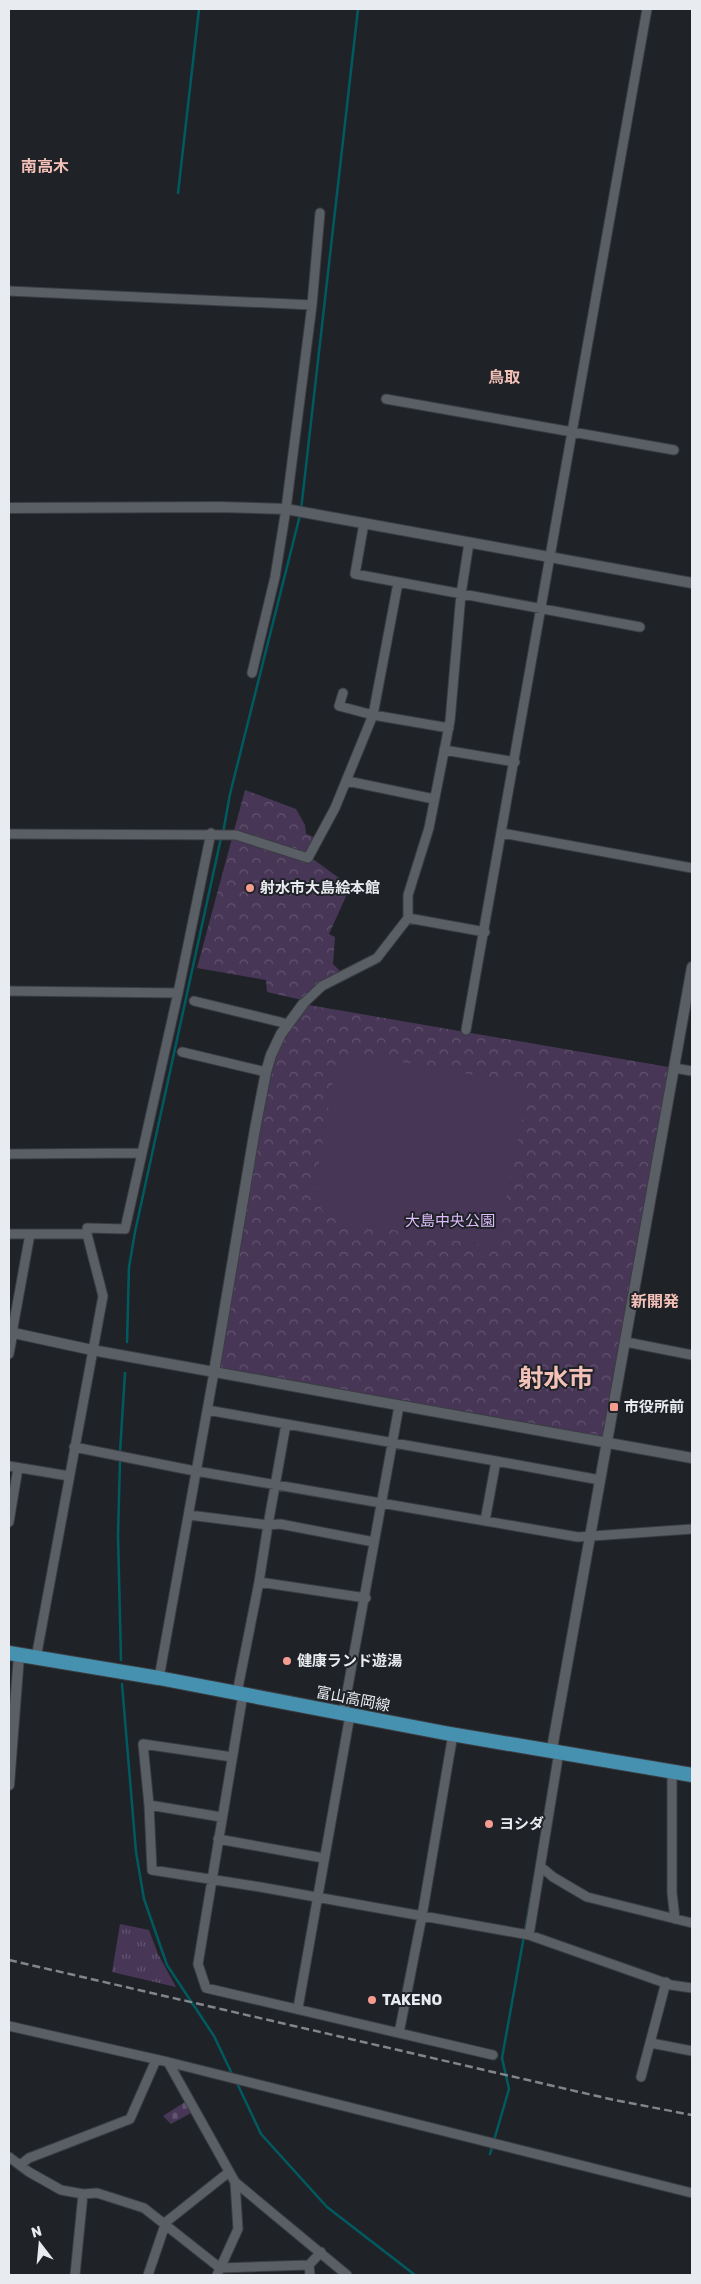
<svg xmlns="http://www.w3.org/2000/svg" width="701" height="2284" font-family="Rubik,'Noto Sans JP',sans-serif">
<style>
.grass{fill:url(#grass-tufts)}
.cemetery{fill:url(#cemetery-stones)}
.park{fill:url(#park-crowns)}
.pitch{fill:#483657}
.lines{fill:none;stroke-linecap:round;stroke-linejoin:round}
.stream{stroke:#005b61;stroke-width:2.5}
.minor-casing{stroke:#3a3d42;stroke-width:11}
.tertiary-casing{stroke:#3a3d42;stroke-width:12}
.primary-casing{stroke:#3a3d42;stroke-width:16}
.minor{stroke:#5a5f65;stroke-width:9}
.tertiary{stroke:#5a5f65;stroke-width:10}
.primary{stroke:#4791b0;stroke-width:14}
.rail{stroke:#82868a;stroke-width:2.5;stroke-dasharray:8 4;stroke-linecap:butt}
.poi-dot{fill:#f59d8e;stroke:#1f2328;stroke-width:2}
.labels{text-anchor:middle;stroke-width:4;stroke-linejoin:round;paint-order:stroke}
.poi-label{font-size:15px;font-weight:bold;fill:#e8ebef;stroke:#1f2328;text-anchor:start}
.park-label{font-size:15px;fill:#dfbbfc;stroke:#1f2328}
.street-label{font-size:15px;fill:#e8ebef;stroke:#1f2328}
.neighbourhood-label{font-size:16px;font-weight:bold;fill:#f4c1b8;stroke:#1f2328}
.town-label{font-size:25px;font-weight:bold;fill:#f4c1b8;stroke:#1f2328}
</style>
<defs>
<pattern id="grass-tufts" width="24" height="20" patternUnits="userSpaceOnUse" patternTransform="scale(1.25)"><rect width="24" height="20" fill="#483657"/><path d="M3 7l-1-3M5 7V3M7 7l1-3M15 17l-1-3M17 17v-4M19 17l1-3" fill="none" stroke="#62536f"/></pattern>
<pattern id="cemetery-stones" width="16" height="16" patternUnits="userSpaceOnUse" patternTransform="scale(1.25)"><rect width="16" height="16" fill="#483657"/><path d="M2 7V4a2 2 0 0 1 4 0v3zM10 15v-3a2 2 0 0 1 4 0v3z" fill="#62536f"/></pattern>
<pattern id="park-crowns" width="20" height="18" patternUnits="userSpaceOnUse" patternTransform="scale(1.25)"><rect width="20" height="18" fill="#483657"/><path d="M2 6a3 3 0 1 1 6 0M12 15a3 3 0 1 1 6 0" fill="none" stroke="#62536f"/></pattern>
</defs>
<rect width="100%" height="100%" fill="#1f2328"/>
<path class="grass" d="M120 1924 149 1930 158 1954 176 1987 112 1972Z"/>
<path class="cemetery" d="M185 2102 191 2113 171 2124 163 2116Z"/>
<path class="park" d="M245 790 296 809 305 825 306 834 314 837 306 854 339 878 347 894 329 934 335 937 333 964 340 971 318 985 302 1000 267 992 266 980 197 968Z
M303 1004 674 1068 607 1442 215 1371 272 1055Z"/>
<path class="pitch" d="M351 1053 518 1083 526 1101 497 1241 488 1246 340 1221 322 1210 314 1193 336 1062Z"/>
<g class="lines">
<path class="stream" d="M178 193 199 9
M301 510 358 9
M223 833 230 794 300 515
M127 1342 129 1267 135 1232 221 838
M120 1452 125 1373
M120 1461 118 1535 121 1660
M122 1684 136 1852 144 1899 167 1965 214 2036 233 2076
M236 2081 261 2134 327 2207 415 2275
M490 2154 509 2089 502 2058 533 1886"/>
<defs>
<path id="minor" d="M9 291 312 305
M386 399 674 450
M364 523 355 574 640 627
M252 673 275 577 286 509 312 305 320 213
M343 693 339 706 373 715 449 728
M444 750 515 762
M347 781 434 799
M502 833 692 868
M9 834 236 835 308 858 335 808 373 715 398 583
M408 918 485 932
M9 991 178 993 125 1229 87 1228
M178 993 211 833
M194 1001 288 1024
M303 1004 322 986 377 958 408 918V895L429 828 450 721 461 594 469 543
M466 1030 647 9
M182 1052 266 1072
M674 1068 692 1071
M9 1154 141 1153
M9 1234H87L103 1296 36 1658
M12 1333 30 1234
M626 1342 692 1355
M9 1354 13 1333
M207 1410 496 1461 485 1521
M286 1424 268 1525 280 1524 374 1542
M74 1447 190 1470 578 1537 692 1529
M496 1461 600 1480
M9 1466 69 1476
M189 1515 268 1525 259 1582 366 1598
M9 1522 18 1468
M159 1678 214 1372
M237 1693 259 1582
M243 1694 198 1964 206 1988 493 2055
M343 1714 399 1406
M672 1771V1893L675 1919
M149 1805 143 1744 232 1757
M221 1817 149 1805 152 1870 260 1887 529 1935 671 1985 692 1988
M218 1839 323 1858
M541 1867 553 1877 587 1897 692 1923
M529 1935 558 1758 554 1752
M298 2008 350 1715
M9 2026 168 2062 692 2193
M399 2033 422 1916 453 1734
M651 2043 692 2051
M168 2062 235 2182 347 2275
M641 2077 666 1982
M9 2157 29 2172 61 2190 83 2194 97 2193 144 2208 220 2268 309 2265 321 2252
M20 2165 29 2158 130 2119 156 2060
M309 2265 310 2275
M75 2275 83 2194
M148 2275 166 2222 229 2172
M217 2275 238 2229 235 2182"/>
<path id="tertiary" d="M9 508 219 507 286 509 692 583
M9 1332 92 1350 692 1458
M214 1372 255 1129 266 1072 271 1055 281 1034 303 1004
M554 1752 553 1743 692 967
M9 1785 19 1655"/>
<path id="primary" d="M9 1653 159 1678 445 1733 692 1775"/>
</defs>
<use href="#minor" class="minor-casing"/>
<use href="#tertiary" class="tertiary-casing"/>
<use href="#primary" class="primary-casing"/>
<use href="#minor" class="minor"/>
<use href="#tertiary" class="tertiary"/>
<use href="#primary" class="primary"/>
<path class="rail" d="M9 1960 614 2100 692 2115"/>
</g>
<g class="poi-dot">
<circle cx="250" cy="888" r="5"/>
<rect x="609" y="1402" width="10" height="10" rx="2.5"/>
<circle cx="287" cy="1661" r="5"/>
<circle cx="489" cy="1824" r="5"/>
<circle cx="372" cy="2000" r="5"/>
</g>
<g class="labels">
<g class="poi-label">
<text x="260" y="893">射水市大島絵本館</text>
<text x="624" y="1412">市役所前</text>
<text x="297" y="1666">健康ランド遊湯</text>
<text x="499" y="1829">ヨシダ</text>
<text x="382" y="2005">TAKENO</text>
</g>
<g class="park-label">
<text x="450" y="1226">大島中央公園</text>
</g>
<g class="street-label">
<text transform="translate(353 1699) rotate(11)" y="5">富山高岡線</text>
</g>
<g class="neighbourhood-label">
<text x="45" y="172">南高木</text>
<text x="504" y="383">鳥取</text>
<text x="655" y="1307">新開発</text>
</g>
<g class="town-label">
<text x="556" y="1387">射水市</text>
</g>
</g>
<rect width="701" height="2284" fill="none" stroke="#e8ebef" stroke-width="20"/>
<g transform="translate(40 2244) rotate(344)" stroke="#1f2328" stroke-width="4" paint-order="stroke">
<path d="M0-4L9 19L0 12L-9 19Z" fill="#e8ebef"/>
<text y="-8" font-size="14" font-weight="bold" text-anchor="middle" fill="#e8ebef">N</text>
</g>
</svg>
